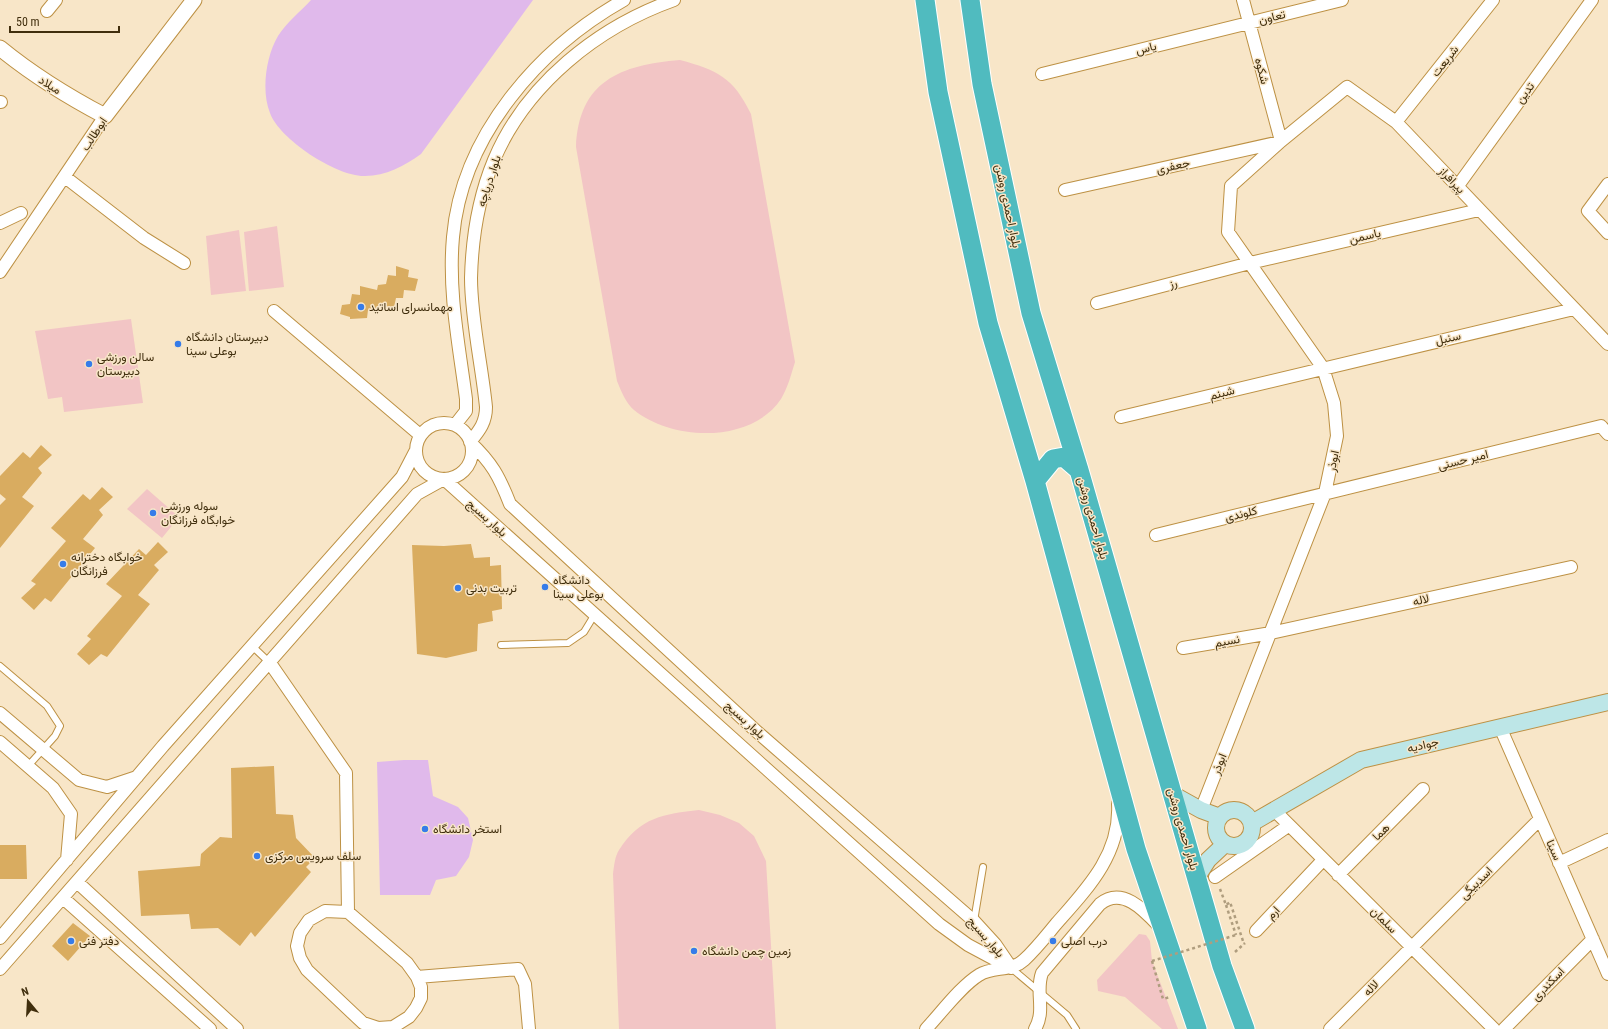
<svg xmlns="http://www.w3.org/2000/svg" width="1608" height="1029" font-family="'Roboto Condensed',Vazirmatn,sans-serif">
<style>
.green{fill:#f2c5c5}
.water{fill:#e0b9eb}
.building{fill:#d9ac60}
.lines{fill:none;stroke-linecap:round;stroke-linejoin:round}
.service-casing{stroke:#bd9144;stroke-width:8}
.minor-casing{stroke:#bd9144;stroke-width:14}
.tertiary-casing{stroke:#bd9144;stroke-width:17}
.secondary-casing{stroke:#bd9144;stroke-width:18}
.trunk-casing{stroke:#fff;stroke-width:21}
.path{stroke:#af9d7e;stroke-width:2.5;stroke-dasharray:3 3;stroke-linecap:butt}
.service{stroke:#fff;stroke-width:6}
.minor{stroke:#fff;stroke-width:12}
.tertiary{stroke:#fff;stroke-width:15}
.secondary{stroke:#bde6e7;stroke-width:16}
.trunk{stroke:#50bbbf;stroke-width:19}
.path-bridge{stroke:#af9d7e;stroke-width:2.5;stroke-dasharray:3 3;stroke-linecap:butt}
.poi-dot{fill:#367ce9;stroke:#f8e6c8;stroke-width:1.5}
.labels{text-anchor:middle;stroke-width:3;stroke-linejoin:round;paint-order:stroke}
.street-label{font-size:12px;fill:#402e0d;stroke:#f8e6c8}
.poi-label{font-size:12px;fill:#402e0d;stroke:#f8e6c8;text-anchor:start}
</style>
<rect width="100%" height="100%" fill="#f8e6c8"/>
<path class="green" d="M680 60C717 70 733 77 751 114L795 362C791 375 788 387 781 399 751 444 672 441 634 410 626 403 621 391 617 381L576 147C579 81 620 65 680 60Z
M277 226 284 287 249 291 244 232Z
M239 230 246 291 211 295 206 236Z
M131 319 143 403 64 412 62 397 48 399 35 331Z
M147 489 179 517 162 538 127 509Z
M699 810 720 815 739 823 754 836 766 861 776 1029H619L613 874C614 866 615 856 619 850 640 817 664 814 699 810Z
M1139 934 1146 935 1150 941 1152 961 1178 1029H1162L1125 997 1098 991 1097 980Z"/>
<path class="water" d="M311 0H533L421 154C404 166 386 176 365 176 337 177 279 139 270 113 261 91 266 56 278 36 286 23 301 11 311 0Z
M404 760H428L433 796 458 807 468 818 473 840 469 857 456 876 436 880 430 895H380L377 762Z"/>
<path class="building" d="M396 266 409 270 408 277 418 279 415 291 404 290 403 298H396L394 307 380 306 379 310H368L367 318 350 319V317L340 314 342 305 350 304 352 294 360 295V286L377 290 378 285 386 284 388 275 396 276Z
M41 445 52 455 38 468 42 473 22 497 34 506 0 548V505L6 499 0 494V476L23 452 30 458Z
M102 487 113 497 99 510 103 515 83 539 95 548 51 602 45 598 34 610 21 598 36 584 31 581 66 541 51 528 83 494 90 500Z
M158 542 168 552 154 565 159 570 138 595 150 604 107 657 101 654 89 665 77 654 91 639 87 636 122 596 106 584 139 549 146 555Z
M471 544 474 558 490 557V566L501 565 502 609 492 611 493 621 478 624 477 651 446 658 417 654 412 545 444 546Z
M274 766 276 814 293 815 296 838 315 858 306 867 311 872 255 937 251 932 240 946 218 928 191 929 189 914 141 916 138 871 200 866 201 854 220 837 232 838 231 768Z
M0 845H26L27 879H0Z
M73 923 90 936 68 961 52 946Z"/>
<g class="lines">
<defs>
<path id="service" d="M501 645 568 643 584 632 595 614
M252 646 270 663
M0 666 47 706 60 726 55 736 28 766
M974 921 983 867
M1011 968 1067 1015 1076 1029"/>
<path id="minor" d="M674 0C598 27 526 84 494 160 479 196 472 239 471 278 471 319 482 366 486 407 486 422 480 430 470 442 492 463 499 476 510 504L755 730 974 921 995 944 1010 966
M1243 0 1281 141
M47 11 56 0
M1042 74 1342 0
M0 102H1
M1396 122 1493 0
M65 177 144 238 184 263
M1608 184 1588 211 1608 233
M1457 187 1592 0
M1065 190 1280 142
M0 223 21 213
M0 272 105 116
M1097 303 1250 263 1479 210
M274 311 420 435
M1121 417 1574 309
M416 451a28 28 0 1 1 56 0a28 28 0 1 1-56 0Z
M455 425 466 411V399C459 345 448 292 453 237 462 135 539 48 624 0
M1156 535 1601 426 1608 434
M1183 648 1271 633 1571 567
M270 663 346 773 348 912
M0 713 79 780 107 787 137 777
M1500 727 1608 974
M0 742 53 788 71 814 67 860
M1201 810 1325 493 1337 436 1334 403 1323 368 1228 232 1231 186 1281 141 1347 87 1396 122 1608 344
M1274 810 1494 1029
M1559 863 1608 840
M1338 875 1423 789
M1215 877 1288 826
M77 882 237 1029
M63 898 210 1029
M325 911 348 912 407 963 417 977 421 987V998L416 1008 409 1017 393 1027 378 1028 363 1023 307 970 300 958 297 946 300 933 309 920Z
M1256 931 1323 860
M0 938 163 746 402 477 415 452
M0 969 417 494 444 479 939 924 968 945 1011 968
M417 977 518 969 525 984 529 1029
M926 1029C941 1013 961 986 979 975 993 966 1011 972 1024 960 1036 949 1046 936 1056 924 1087 889 1121 854 1118 804
M1035 1029C1046 1010 1035 992 1042 973L1100 904C1122 886 1144 910 1159 926
M1330 1029 1540 819
M1504 1029 1593 939"/>
<path id="tertiary" d="M0 48C33 75 67 96 105 116L194 0"/>
<path id="secondary" d="M1174 795 1201 810 1220 817
M1216 828a18 18 0 1 1 36 0a18 18 0 1 1-36 0Z
M1252 823 1361 760 1608 702
M1197 877 1208 860 1225 844"/>
<path id="trunk" d="M925 0 938 92 988 323 1035 481 1136 849 1197 1029
M970 0 982 84 1031 313 1079 470 1222 966 1245 1029
M1035 481 1053 459 1064 457 1079 470"/>
</defs>
<use href="#service" class="service-casing"/>
<use href="#minor" class="minor-casing"/>
<use href="#tertiary" class="tertiary-casing"/>
<use href="#secondary" class="secondary-casing"/>
<use href="#trunk" class="trunk-casing"/>
<path class="path" d="M1220 889 1226 905 1230 902 1244 944
M1226 905 1236 935
M1235 952 1245 943
M1152 961 1163 999 1170 997"/>
<use href="#service" class="service"/>
<use href="#minor" class="minor"/>
<use href="#tertiary" class="tertiary"/>
<use href="#secondary" class="secondary"/>
<use href="#trunk" class="trunk"/>
<path class="path-bridge" d="M1152 961 1236 935"/>
</g>
<g class="poi-dot">
<circle cx="361" cy="307" r="4"/>
<circle cx="178" cy="344" r="4"/>
<circle cx="89" cy="364" r="4"/>
<circle cx="153" cy="513" r="4"/>
<circle cx="63" cy="564" r="4"/>
<circle cx="545" cy="587" r="4"/>
<circle cx="458" cy="588" r="4"/>
<circle cx="425" cy="829" r="4"/>
<circle cx="257" cy="856" r="4"/>
<circle cx="71" cy="941" r="4"/>
<circle cx="1053" cy="941" r="4"/>
<circle cx="694" cy="951" r="4"/>
</g>
<g class="labels">
<g class="street-label">
<text transform="translate(1272 17) rotate(-14)" y="4">تعاون</text>
<text transform="translate(1146 48) rotate(-14)" y="4">یاس</text>
<text transform="translate(1445 61) rotate(-52)" y="4">شریعت</text>
<text transform="translate(1262 71) rotate(75)" y="4">شکوه</text>
<text transform="translate(50 85) rotate(32)" y="4">میلاد</text>
<text transform="translate(1525 93) rotate(-54)" y="4">تدین</text>
<text transform="translate(94 134) rotate(-57)" y="4">ابوطالب</text>
<text transform="translate(1173 166) rotate(-13)" y="4">جعفری</text>
<text transform="translate(1452 180) rotate(46)" y="4">پیرافراز</text>
<text transform="translate(489 181) rotate(-72)" y="4">بلوار دریاچه</text>
<text transform="translate(1008 206) rotate(78)" y="4">بلوار احمدی روشن</text>
<text transform="translate(1365 236) rotate(-13)" y="4">یاسمن</text>
<text transform="translate(1173 283) rotate(-15)" y="4">رز</text>
<text transform="translate(1448 338) rotate(-13)" y="4">سنبل</text>
<text transform="translate(1222 393) rotate(-14)" y="4">شبنم</text>
<text transform="translate(1463 460) rotate(-14)" y="4">امیر حسنی</text>
<text transform="translate(1333 461) rotate(-79)" y="4">ابوذر</text>
<text transform="translate(1241 514) rotate(-14)" y="4">کلوندی</text>
<text transform="translate(487 518) rotate(42)" y="4">بلوار بسیج</text>
<text transform="translate(1093 518) rotate(74)" y="4">بلوار احمدی روشن</text>
<text transform="translate(1421 600) rotate(-13)" y="4">لاله</text>
<text transform="translate(1227 641) rotate(-10)" y="4">نسیم</text>
<text transform="translate(745 720) rotate(42)" y="4">بلوار بسیج</text>
<text transform="translate(1423 745) rotate(-13)" y="4">جوادیه</text>
<text transform="translate(1219 764) rotate(-68)" y="4">ابوذر</text>
<text transform="translate(1183 829) rotate(74)" y="4">بلوار احمدی روشن</text>
<text transform="translate(1381 832) rotate(-45)" y="4">هما</text>
<text transform="translate(1554 850) rotate(66)" y="4">سینا</text>
<text transform="translate(1476 883) rotate(-45)" y="4">اسدبیگی</text>
<text transform="translate(1273 913) rotate(-47)" y="4">ارم</text>
<text transform="translate(1384 920) rotate(45)" y="4">سلمان</text>
<text transform="translate(986 937) rotate(49)" y="4">بلوار بسیج</text>
<text transform="translate(1548 984) rotate(-46)" y="4">اسکندری</text>
<text transform="translate(1371 988) rotate(-45)" y="4">لاله</text>
</g>
<g class="poi-label">
<text x="369" y="311">مهمانسرای اساتید</text>
<text x="186" y="341">دبیرستان دانشگاه<tspan x="186" dy="14">بوعلی سینا</tspan></text>
<text x="97" y="361">سالن ورزشی<tspan x="97" dy="14">دبیرستان</tspan></text>
<text x="161" y="510">سوله ورزشی<tspan x="161" dy="14">خوابگاه فرزانگان</tspan></text>
<text x="71" y="561">خوابگاه دخترانه<tspan x="71" dy="14">فرزانگان</tspan></text>
<text x="553" y="584">دانشگاه<tspan x="553" dy="14">بوعلی سینا</tspan></text>
<text x="466" y="592">تربیت بدنی</text>
<text x="433" y="833">استخر دانشگاه</text>
<text x="265" y="860">سلف سرویس مرکزی</text>
<text x="79" y="945">دفتر فنی</text>
<text x="1061" y="945">درب اصلی</text>
<text x="702" y="955">زمین چمن دانشگاه</text>
</g>
</g>
<g transform="translate(28 1001) rotate(342)" stroke="#f8e6c8" stroke-width="3" paint-order="stroke">
<path d="M0-3L7 15L0 10L-7 15Z" fill="#402e0d"/>
<text y="-6" font-size="11" font-weight="bold" text-anchor="middle" fill="#402e0d">N</text>
</g>
<path d="M10 26v6h109v-6" fill="none" stroke="#402e0d" stroke-width="2"/>
<text x="16" y="26" font-size="12" fill="#402e0d" stroke="#f8e6c8" stroke-width="3" paint-order="stroke">50 m</text>
</svg>
